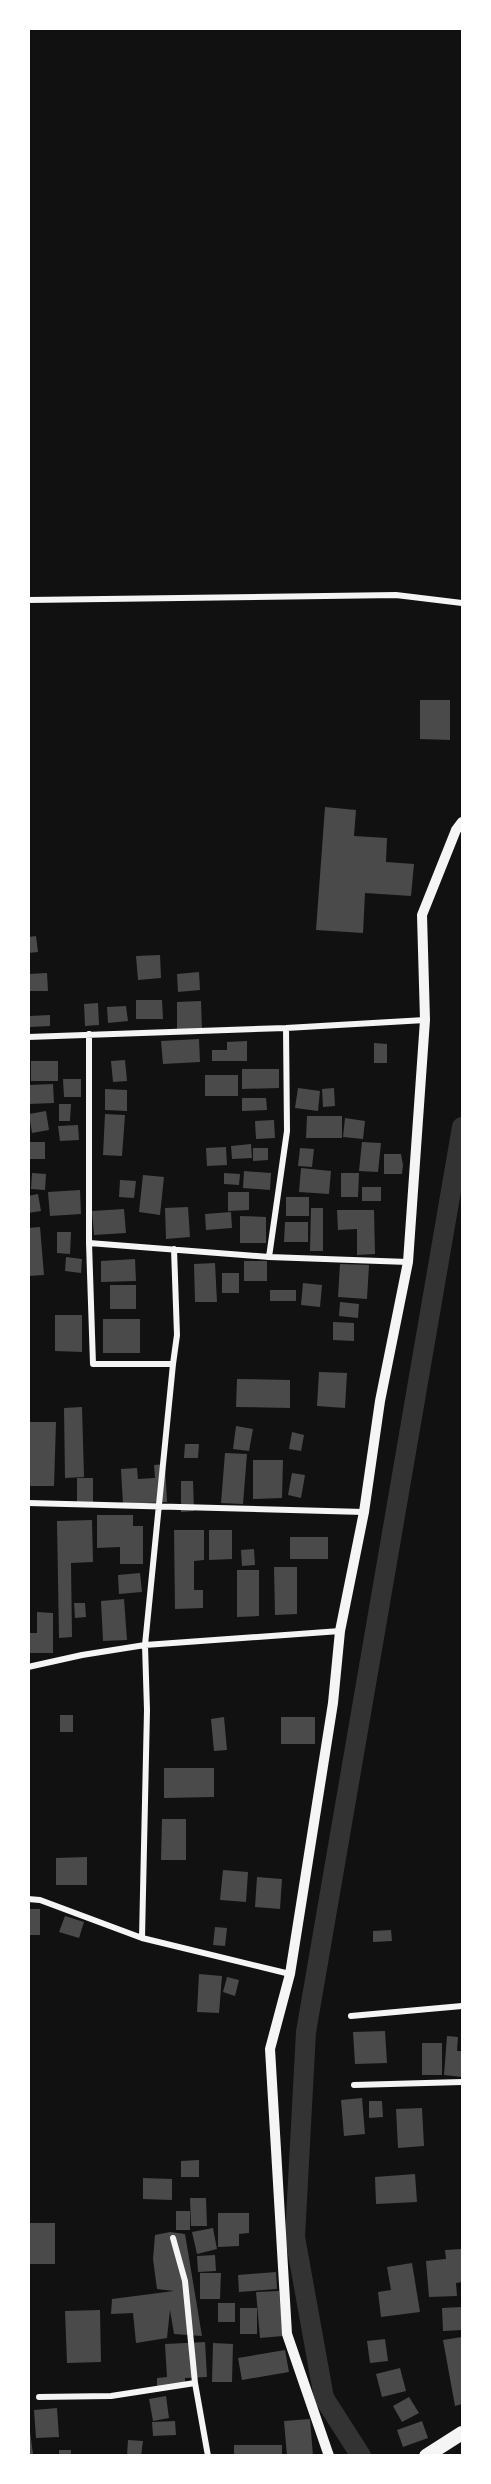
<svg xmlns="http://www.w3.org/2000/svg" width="491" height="2484" font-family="Poppins,sans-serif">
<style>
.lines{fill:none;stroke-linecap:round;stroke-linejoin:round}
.canal{stroke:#333;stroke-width:20}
.building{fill:#4a4a4a}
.minor{stroke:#f5f5f5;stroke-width:6}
.tertiary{stroke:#f5f5f5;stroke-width:10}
.primary{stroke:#f5f5f5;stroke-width:14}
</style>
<rect width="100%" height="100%" fill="#111"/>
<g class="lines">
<path class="canal" d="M361 2456 324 2398 295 2237 306 2032 462 1127"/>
</g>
<path class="building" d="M420 700H450V740L420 739Z
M325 807 356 810 354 836 387 838 386 862 414 864 411 896 365 893 363 933 316 930Z
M36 936 38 952 28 953V937Z
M160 955 161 978 138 980 136 956Z
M199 972 200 990 178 992 177 974Z
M47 973 48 991H28V974Z
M136 1000H162L163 1019H136Z
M201 1001 202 1031 177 1032V1002Z
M98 1003 99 1025 85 1026 84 1004Z
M126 1006 128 1021 108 1023 107 1007Z
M50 1015V1026L29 1027V1016Z
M199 1039 200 1062 163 1064 161 1041Z
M247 1041V1061H212V1050H227V1042Z
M374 1043 387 1044V1063H374Z
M125 1060 127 1081 113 1082 111 1061Z
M31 1061H58V1081H31Z
M242 1069H279V1088L242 1089Z
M205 1075H238V1096H205Z
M63 1079H81V1097H64Z
M53 1084 54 1103 28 1104V1085Z
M298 1088 320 1091 318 1111 295 1108Z
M334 1088 335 1106 323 1107 322 1089Z
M105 1089 127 1090V1111L105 1110Z
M242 1098H266L267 1110 242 1111Z
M59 1104H71L70 1121H59Z
M46 1111 49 1130 32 1133 29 1114Z
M105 1114 125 1115 122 1156 103 1155Z
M307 1116H342V1138H306Z
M345 1118 365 1121 363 1139 343 1137Z
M274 1120 275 1138 256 1139 255 1121Z
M78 1125 79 1140 60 1141 58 1126Z
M30 1142H45V1159H30Z
M362 1142 381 1143 378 1172 359 1171Z
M251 1144 252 1158 232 1159 231 1146Z
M226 1147 227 1165 207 1166 206 1148Z
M253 1148H268V1160L253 1161Z
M300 1148 314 1149 312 1167 298 1166Z
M384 1154H401L403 1165 402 1174H384Z
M301 1168 331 1171 329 1194 299 1192Z
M244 1171 271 1173 270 1190 243 1188Z
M32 1173 46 1174 45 1190 31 1189Z
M224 1173 240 1174 239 1185 224 1184Z
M341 1173H359L358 1197H341Z
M143 1175 164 1177 160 1215 139 1212Z
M120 1180 136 1181 134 1198 119 1197Z
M362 1187H381V1201H362Z
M80 1190 81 1214 50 1216 48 1192Z
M228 1192H249V1210L228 1211Z
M38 1194 41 1211 28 1213V1196Z
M286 1197H309V1216H286Z
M188 1207 190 1237 166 1239 165 1208Z
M311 1208H323V1251H310Z
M124 1209 126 1233 94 1235 92 1211Z
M337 1210H374L375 1254 357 1255V1229L338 1230Z
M231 1212 232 1228 206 1230 205 1214Z
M240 1216 266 1217V1243H240Z
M285 1222H308V1242H284Z
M40 1227 44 1275 28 1276V1228Z
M57 1232H71L70 1254 57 1253Z
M66 1257 82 1259 81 1273 65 1271Z
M135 1259 136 1281 101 1282V1261Z
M244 1261H267V1281H244Z
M215 1263 217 1302H195L194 1264Z
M340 1264 369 1265 367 1299 338 1297Z
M222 1273H239V1293H222Z
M303 1283 322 1285 320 1307 301 1305Z
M110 1285H136V1309H110Z
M270 1290H296V1301H270Z
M340 1302 359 1304 358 1318 339 1316Z
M55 1315H82V1352L55 1351Z
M103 1319H140V1353H103Z
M333 1322 354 1323V1341L333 1340Z
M319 1372 347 1373 345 1408 317 1406Z
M237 1379 290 1380V1408L236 1407Z
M82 1407 84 1477 65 1478 64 1408Z
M28 1422H56L54 1486H28Z
M236 1426 253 1429 249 1451 233 1449Z
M292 1432 304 1435 301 1451 289 1449Z
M185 1444H199L198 1458H184Z
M225 1453 247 1454 243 1504 221 1503Z
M253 1460H283L282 1498 253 1499Z
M165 1464 167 1502 123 1504 121 1469 137 1468 138 1479 155 1478 154 1465Z
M292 1473 305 1475 301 1498 288 1495Z
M77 1478H93V1504H77Z
M181 1481H193L194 1511 181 1512Z
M97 1515H133V1526H143V1564H120V1547L97 1548Z
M92 1520 93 1562 71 1563 72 1637 59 1638 57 1521Z
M174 1530H204V1560L194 1561V1590H203V1608L175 1609Z
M209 1530H232V1559L209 1560Z
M290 1537H328V1559H290Z
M254 1549 255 1565 242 1566 241 1550Z
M274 1567H297V1614L275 1615Z
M237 1570H259V1616L237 1617Z
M140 1573 142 1592 119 1594 118 1575Z
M124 1599 127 1640 103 1641 101 1601Z
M74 1603H85L86 1617 75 1618Z
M37 1612 53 1613V1653H28V1633H37Z
M60 1715H73V1732H60Z
M224 1717 227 1750 214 1751 211 1719Z
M281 1717H315V1744H281Z
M164 1768H214V1797L164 1798Z
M162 1819H186V1860H161Z
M87 1857V1885H56V1858Z
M223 1870 248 1872 246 1902 220 1900Z
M257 1877 282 1879 280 1909 255 1907Z
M28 1909H40V1935H28Z
M65 1916 84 1922 79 1938 59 1932Z
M215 1927 227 1928 225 1946 213 1945Z
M391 1930 392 1941 373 1942V1931Z
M199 1974 222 1976 219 2013 197 2012Z
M227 1977 239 1980 235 1996 223 1992Z
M385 2031 387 2063 355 2064 353 2032Z
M447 2036 458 2037 457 2051H462V2077L444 2075Z
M422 2043H442V2075H422Z
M362 2098 365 2134 344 2136 341 2100Z
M369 2101H382L383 2117 369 2118Z
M422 2108 424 2146 398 2148 396 2109Z
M199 2160V2177H181V2161Z
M415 2174 417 2202 376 2204 375 2177Z
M143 2178 172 2179V2200L143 2199Z
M190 2198H206L207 2226H191Z
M176 2211H190V2230H176Z
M218 2213H249V2233L239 2234V2246L218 2247Z
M29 2223H55V2264H29Z
M213 2228 217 2249 197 2254 192 2232Z
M170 2232 185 2234 202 2336 174 2334 170 2310 167 2338 136 2343 133 2313 111 2314 112 2299 174 2291 157 2289 153 2259 155 2235Z
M462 2249V2282L456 2283 457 2296 429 2297 426 2261 446 2259 445 2250Z
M215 2255 216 2271 198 2272 197 2256Z
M412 2263 420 2312 381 2317 378 2292 391 2290 387 2267Z
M276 2272 277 2289 239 2292 238 2275Z
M200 2273H221L220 2299H200Z
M279 2291 283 2336 260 2338 256 2292Z
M218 2303H235V2322H218Z
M462 2307V2330L443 2331 442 2308Z
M240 2308H257V2334H240Z
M100 2310 101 2362 67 2363 65 2311Z
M462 2337V2404L455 2406 443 2340Z
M385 2339 388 2361 370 2363 367 2341Z
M205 2342 207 2377 185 2378V2387L157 2389V2378L167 2377 165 2344Z
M213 2343 233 2344 232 2382H212Z
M285 2350 289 2372 242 2380 238 2358Z
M400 2368 406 2391 382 2397 376 2374Z
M166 2396 169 2418 153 2421 149 2399Z
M409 2397 419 2413 402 2422 393 2406Z
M57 2408 59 2437 36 2438 34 2410Z
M28 2417 33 2454 28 2455Z
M310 2419 313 2456H287L284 2421Z
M175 2421 176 2435 153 2436 152 2422Z
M422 2421 428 2438 403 2447 397 2430Z
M128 2440 143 2441 141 2456 127 2455Z
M234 2445H282V2456H234Z
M59 2450H71V2456H59Z"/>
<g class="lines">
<path class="minor" d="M28 600 396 595 462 603
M89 1034V1243L93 1364H173L145 1645 147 1710 142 1938 290 1974
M28 1037 286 1028 425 1020
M89 1243 269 1257 408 1262
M269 1257 287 1131 286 1028
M173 1364 177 1335 174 1249
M28 1503 364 1512
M28 1667 82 1655 145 1645 340 1631
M28 1899 40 1900 142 1938
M351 2016 462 2006
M354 2085 462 2082
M173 2238 185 2281 195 2383 208 2456
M39 2397 111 2396 195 2383"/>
<path class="tertiary" d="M329 2456 287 2334 270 2049 290 1974 333 1703 340 1631 364 1512 380 1401 408 1262 425 1020 422 915 456 830 462 822"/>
<path class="primary" d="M426 2456 462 2433"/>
</g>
<rect width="491" height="2484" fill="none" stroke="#ffffff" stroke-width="60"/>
</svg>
